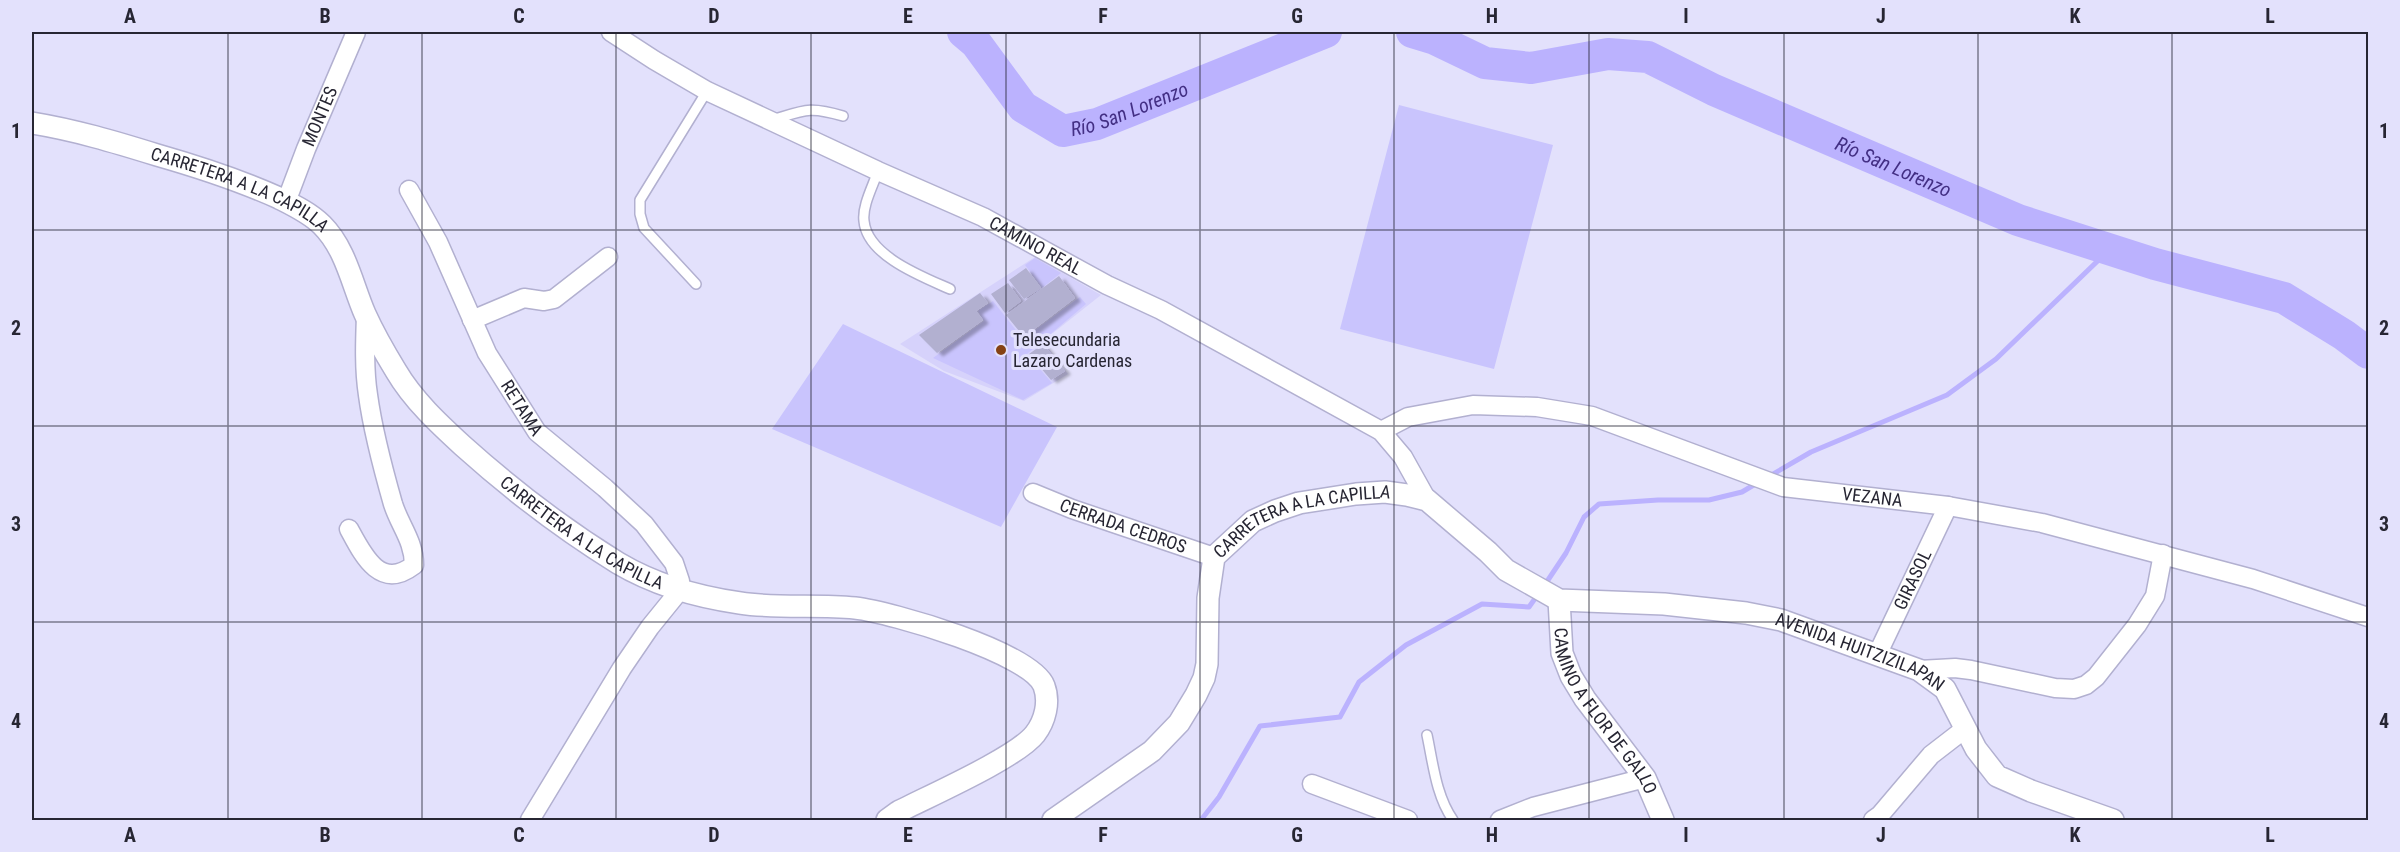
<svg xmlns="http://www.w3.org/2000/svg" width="2400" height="852" font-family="'Roboto Condensed',sans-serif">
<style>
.built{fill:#d6d2fb}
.green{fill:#c9c4fd}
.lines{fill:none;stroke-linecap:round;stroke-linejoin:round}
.stream{stroke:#bbb2fe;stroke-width:5}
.river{stroke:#bbb2fe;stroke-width:32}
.building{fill:#b2b0d0;filter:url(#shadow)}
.service-casing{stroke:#b2b0d0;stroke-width:12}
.minor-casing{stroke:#b2b0d0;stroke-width:21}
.tertiary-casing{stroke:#b2b0d0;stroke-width:24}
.service{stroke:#fff;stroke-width:9}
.minor{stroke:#fff;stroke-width:18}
.tertiary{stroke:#fff;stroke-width:21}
.grid{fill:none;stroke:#272633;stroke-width:1.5;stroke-opacity:0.55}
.poi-dot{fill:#854214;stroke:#e3e1fc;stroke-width:2}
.labels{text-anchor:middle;stroke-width:6;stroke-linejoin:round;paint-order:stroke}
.street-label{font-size:18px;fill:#272633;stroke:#e3e1fc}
.poi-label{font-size:18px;fill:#272633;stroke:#e3e1fc;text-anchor:start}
.water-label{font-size:20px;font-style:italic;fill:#432f84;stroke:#e3e1fc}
.neatline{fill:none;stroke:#272633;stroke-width:2}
.grid-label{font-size:20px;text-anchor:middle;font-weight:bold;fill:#272633}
</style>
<defs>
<filter id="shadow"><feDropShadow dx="6" dy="3.5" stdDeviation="1.5" flood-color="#0004"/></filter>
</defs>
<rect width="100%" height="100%" fill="#e3e1fc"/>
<path class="built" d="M1035 257 1101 295 1043 341 1068 374 1024 401 944 371 900 344Z"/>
<path class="green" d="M1399 105 1553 145 1494 369 1340 329Z
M1035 258 1061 273 1042 288 1025 265Z
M1080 297 1086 304 1027 354 1052 383 1023 400 933 358 984 321 978 311 993 301 1023 339Z
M843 324 1057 427 1001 527 772 429Z"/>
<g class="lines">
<path class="stream" d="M1768 477 1811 452 1947 395 1996 359 2109 250
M1544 586 1566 553 1584 517 1599 504 1658 500H1709L1742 492 1757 483
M1201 820 1219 797 1260 726 1340 717 1359 682 1406 645 1482 604 1529 607 1539 593"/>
<g class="river">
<path id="s1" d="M963 32 976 43 1023 107 1063 131 1097 124 1326 32"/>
<path id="s2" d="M1412 32 1435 39 1485 63 1531 68 1608 54 1648 57 1714 90 2018 220 2155 264 2284 298 2344 335 2368 353"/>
</g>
</g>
<path class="building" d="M1026 268 1041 288 1024 299 1009 280Z
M1059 276 1075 298 1024 337 1006 315Z
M1008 283 1021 301 1005 313 991 294Z
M980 293 988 303 976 311 983 320 937 353 919 335Z
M1043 344 1065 371 1051 380 1029 354Z"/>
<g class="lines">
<defs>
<path id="service" d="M772 120C805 110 809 106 843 116
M878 171C873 186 862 206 864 221 867 256 923 277 950 289
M696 284 644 228 640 214V200L707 91
M1427 735C1433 763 1436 796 1453 820"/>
<g id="minor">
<path id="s3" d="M611 32 654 60 707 91 878 171 983 217 1107 285 1161 310 1381 431 1403 457 1427 500"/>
<path id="s4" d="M409 190 438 242 487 353 537 432 605 488 644 524 674 563 680 581V590L650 627 622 668 530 820"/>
<path id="s5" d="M286 202 306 149 356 32"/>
<path d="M472 320 524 298 544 301 554 299 608 257"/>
<path id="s6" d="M1381 431 1408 417 1473 405 1537 407 1592 416 1783 487 1948 506 2042 523 2253 579 2368 617"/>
<path id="s7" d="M1033 493 1072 509 1214 557"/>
<path d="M349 529C363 555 380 591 414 565 414 541 400 526 393 504 383 469 373 432 368 395 364 369 365 342 366 316"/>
<path id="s8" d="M1878 653 1948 506"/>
<path d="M1919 670 1955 668 1971 670 2055 688 2074 689 2086 685 2096 677 2137 625 2155 596 2163 554"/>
<path d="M1312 784 1408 820"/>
<path d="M1500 820 1533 807 1645 778"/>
<path d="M1873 820 1880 815 1931 755 1966 728"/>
</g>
<g id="tertiary">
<path id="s9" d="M32 123C75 130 115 142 157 155 199 167 239 180 279 198 293 205 310 213 322 225 346 249 352 284 365 314 374 334 385 353 396 371 413 400 439 424 463 446 512 490 563 529 618 563 655 585 698 597 740 603 778 609 817 604 855 608 891 612 1032 653 1044 686 1050 702 1045 721 1035 734 1016 758 929 796 898 812L887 820"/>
<path id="s10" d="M1559 600 1562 653 1571 676 1585 699 1645 778 1663 820"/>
<path id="s11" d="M1053 820 1152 751 1179 723 1196 695 1204 678 1207 664 1208 598 1214 557 1253 521 1275 511 1299 503 1356 494 1385 492 1407 495 1427 500 1488 552 1506 570 1559 600 1664 604 1746 613 1781 620 1919 670 1945 689 1976 749 1997 776 2031 791 2113 820"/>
</g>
</defs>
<use href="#service" class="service-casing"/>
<use href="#minor" class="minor-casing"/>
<use href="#tertiary" class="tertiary-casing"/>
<use href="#service" class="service"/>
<use href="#minor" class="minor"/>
<use href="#tertiary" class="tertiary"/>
</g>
<path class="grid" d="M228 32V820M422 32V820M616 32V820M811 32V820M1006 32V820M1200 32V820M1394 32V820M1589 32V820M1784 32V820M1978 32V820M2172 32V820M32 230H2368M32 426H2368M32 622H2368"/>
<circle class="poi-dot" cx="1001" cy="350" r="6"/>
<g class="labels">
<g class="street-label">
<text dy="6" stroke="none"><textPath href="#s5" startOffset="92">MONTES</textPath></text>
<text dy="6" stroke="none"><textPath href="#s9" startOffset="219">CARRETERA A LA CAPILLA</textPath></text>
<text dy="6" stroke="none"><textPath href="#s3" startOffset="476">CAMINO REAL</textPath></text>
<text dy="6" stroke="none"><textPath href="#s4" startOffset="246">RETAMA</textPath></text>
<text dy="6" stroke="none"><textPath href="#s6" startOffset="510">VEZANA</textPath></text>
<text dy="6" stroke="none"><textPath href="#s7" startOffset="96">CERRADA CEDROS</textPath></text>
<text dy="6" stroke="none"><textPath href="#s11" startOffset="432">CARRETERA A LA CAPILLA</textPath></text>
<text dy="6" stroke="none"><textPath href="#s9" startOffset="723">CARRETERA A LA CAPILLA</textPath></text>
<text dy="6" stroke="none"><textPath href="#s8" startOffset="81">GIRASOL</textPath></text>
<text dy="6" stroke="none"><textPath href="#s11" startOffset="1040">AVENIDA HUITZIZILAPAN</textPath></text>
<text dy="6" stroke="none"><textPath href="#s10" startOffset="124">CAMINO A FLOR DE GALLO</textPath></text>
</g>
<g class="poi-label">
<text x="1013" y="346">Telesecundaria<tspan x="1013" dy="21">Lazaro Cardenas</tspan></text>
</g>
<g class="water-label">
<text dy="7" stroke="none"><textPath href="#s1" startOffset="213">Río San Lorenzo</textPath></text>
<text dy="7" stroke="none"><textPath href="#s2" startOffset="513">Río San Lorenzo</textPath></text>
</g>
</g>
<rect width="2400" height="852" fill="none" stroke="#e3e1fc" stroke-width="66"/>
<rect x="33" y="33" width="2334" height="786" class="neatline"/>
<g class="grid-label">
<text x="130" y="23">A</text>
<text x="325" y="23">B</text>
<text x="519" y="23">C</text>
<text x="714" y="23">D</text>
<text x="908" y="23">E</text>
<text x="1103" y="23">F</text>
<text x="1297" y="23">G</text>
<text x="1492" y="23">H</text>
<text x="1686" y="23">I</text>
<text x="1881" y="23">J</text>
<text x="2075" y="23">K</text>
<text x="2270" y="23">L</text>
<text x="16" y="138">1</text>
<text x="2384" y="138">1</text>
<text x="16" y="335">2</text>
<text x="2384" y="335">2</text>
<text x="16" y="531">3</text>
<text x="2384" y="531">3</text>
<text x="16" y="728">4</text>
<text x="2384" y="728">4</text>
<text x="130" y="842">A</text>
<text x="325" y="842">B</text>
<text x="519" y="842">C</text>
<text x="714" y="842">D</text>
<text x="908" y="842">E</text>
<text x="1103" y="842">F</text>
<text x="1297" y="842">G</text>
<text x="1492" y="842">H</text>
<text x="1686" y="842">I</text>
<text x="1881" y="842">J</text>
<text x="2075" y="842">K</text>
<text x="2270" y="842">L</text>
</g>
</svg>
